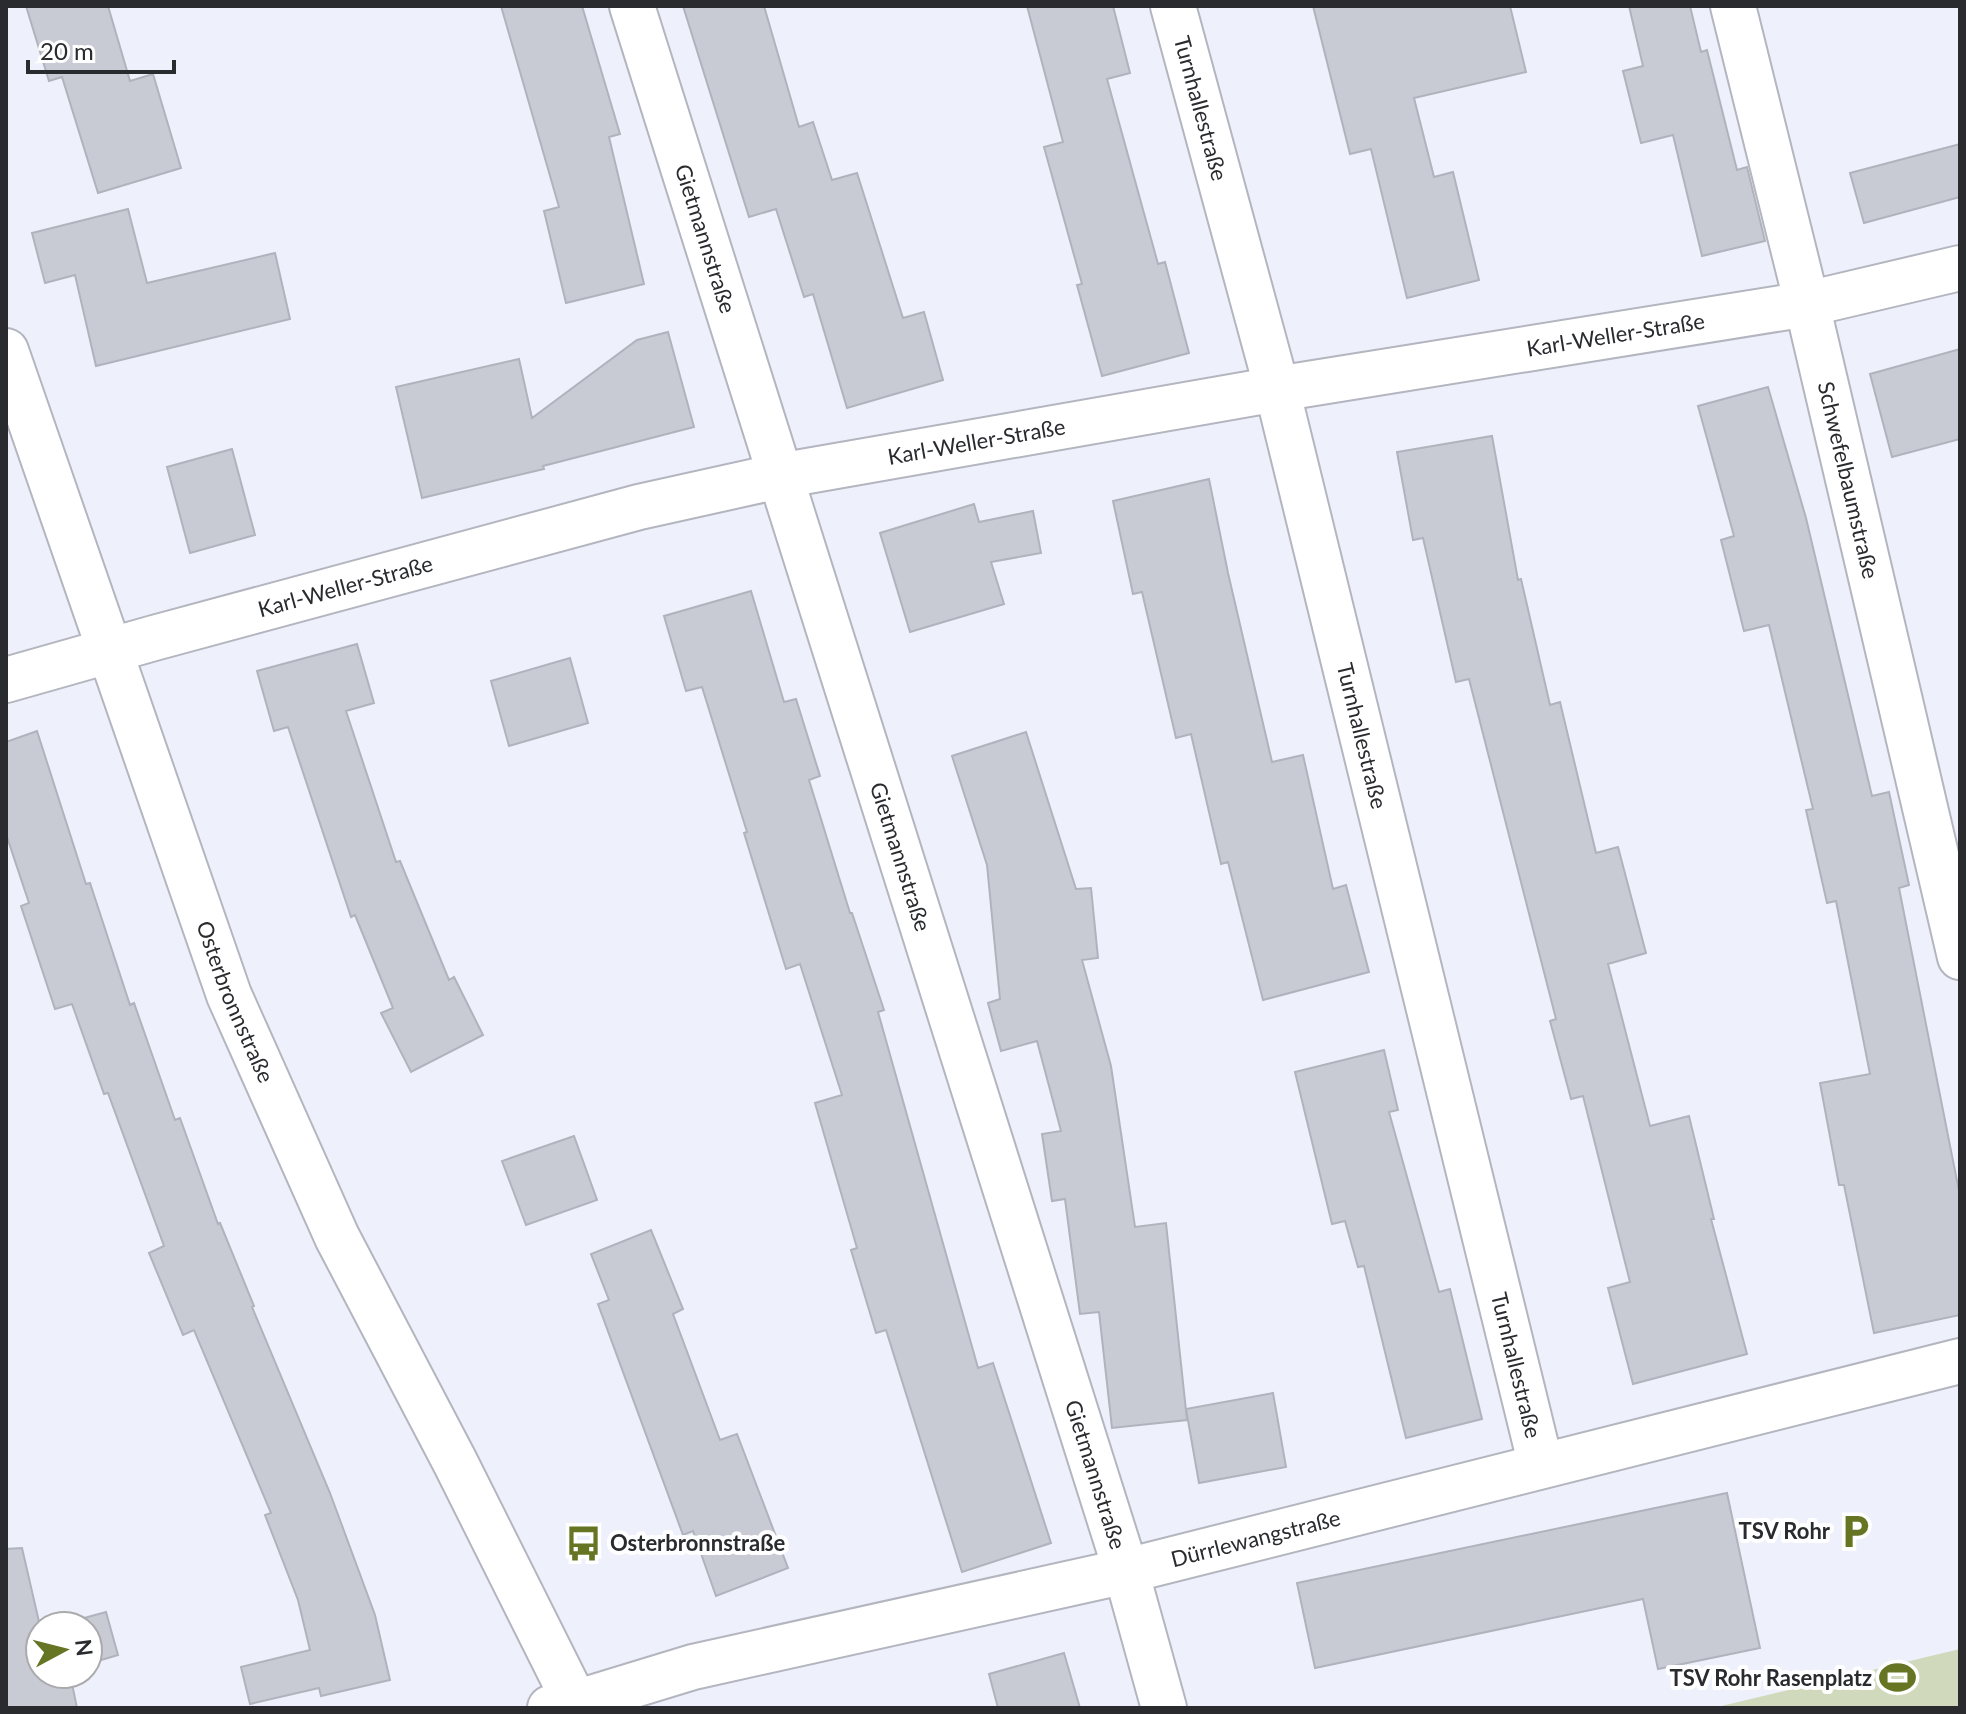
<svg xmlns="http://www.w3.org/2000/svg" width="1966" height="1714" font-family="Lato,sans-serif">
<style>
.green{fill:#d0d9bc}
.building{fill:#c8cbd4;stroke:#b0b3bc;stroke-width:2}
.lines{fill:none;stroke-linecap:round;stroke-linejoin:round}
.street-casing{stroke:#b3b5bf;stroke-width:48}
.secondary-casing{stroke:#b3b5bf;stroke-width:48}
.street{stroke:#fff;stroke-width:44}
.secondary{stroke:#fff;stroke-width:44}
.labels{text-anchor:middle;stroke-width:8;stroke-linejoin:round;paint-order:stroke}
.street-label{font-size:22px;fill:#2a2b2f;stroke:#fff}
.poi-label{font-size:22px;font-weight:bold;fill:#2a2b2f;stroke:#fff;text-anchor:end}
</style>
<rect width="100%" height="100%" fill="#eef1fb"/>
<path class="green" d="M1960 1649V1708H1713Z"/>
<path class="building" d="M26 6H108L130 81 153 74 181 168 98 193 62 77 49 81Z
M501 6H582L620 134 609 137 644 284 566 303 544 211 559 207Z
M683 6H764L799 127 813 122 832 180 857 173 903 318 924 312 943 380 847 408 813 294 804 297 776 209 749 217Z
M1027 6H1113L1130 73 1107 79 1158 264 1165 262 1189 353 1102 376 1077 285 1082 284 1044 147 1063 142Z
M1313 6H1510L1526 72 1414 98 1434 177 1453 172 1479 280 1407 298 1371 149 1350 154Z
M1629 6H1690L1701 52 1707 50 1737 170 1747 167 1765 241 1702 256 1673 135 1641 143 1623 71 1643 66Z
M1960 144V197L1864 223 1850 173Z
M128 209 147 283 275 253 290 319 96 366 75 275 45 283 32 233Z
M668 332 694 427 543 466 544 469 422 498 396 387 519 359 532 418 637 340Z
M1960 349V439L1892 457 1870 374Z
M1768 387 1806 518 1872 796 1889 792 1909 885 1899 888 1960 1196V1315L1874 1333 1844 1185H1839L1820 1083 1870 1074 1836 901 1827 903 1806 810 1813 809 1769 625 1744 631 1721 540 1734 536 1698 406Z
M1492 436 1518 580 1521 579 1550 705 1560 702 1596 853 1618 847 1646 953 1608 964 1650 1126 1689 1116 1714 1219H1711L1747 1354 1633 1384 1608 1288 1630 1282 1583 1096 1571 1099 1550 1021 1556 1019 1469 679 1456 682 1423 538 1413 540 1397 452Z
M232 449 255 535 190 553 167 467Z
M1209 479 1228 573 1272 762 1303 755 1333 889 1346 885 1369 972 1263 1000 1228 862 1221 864 1191 734 1176 738 1142 592 1133 594 1113 501Z
M974 504 979 522 1033 511 1041 553 991 562 1004 604 910 632 880 533Z
M751 591 784 702 796 699 820 776 809 780 850 913H852L884 1010 878 1012 978 1368 993 1363 1051 1543 962 1572 886 1330 876 1333 851 1250 857 1248 815 1103 842 1095 800 964 786 969 744 833 747 832 702 687 686 691 664 616Z
M357 644 374 703 346 711 396 862 400 861 449 980 454 977 483 1035 411 1072 381 1013 393 1008 355 915 351 917 288 727 274 731 257 671Z
M570 658 588 723 509 746 491 681Z
M37 731 86 884 90 883 130 1005 134 1003 175 1120 180 1118 218 1224 220 1223 254 1306 252 1307 330 1493 375 1615 390 1680 321 1696 319 1688 250 1704 241 1667 310 1650 298 1600 265 1515 271 1513 194 1330 183 1335 149 1253 164 1246 108 1093 104 1094 72 1004 55 1009 21 906 29 903 6 834V742Z
M1026 732 1076 889 1091 888 1098 958 1082 960 1111 1066 1135 1227 1166 1223 1187 1420 1112 1428 1099 1312 1080 1314 1065 1199 1052 1201 1042 1134 1061 1131 1037 1041 1001 1051 988 1003 1000 999 987 865 952 756Z
M1384 1050 1398 1110 1389 1112 1439 1292 1450 1289 1482 1419 1406 1438 1364 1266 1358 1267 1345 1221 1332 1224 1295 1072Z
M574 1136 597 1200 526 1225 502 1161Z
M651 1230 683 1309 673 1314 720 1440 737 1434 788 1568 716 1596 693 1531 683 1535 598 1304 609 1300 591 1254Z
M1273 1393 1286 1467 1199 1483 1186 1409Z
M1727 1493 1760 1648 1658 1669 1643 1599 1315 1668 1297 1583Z
M22 1548 40 1626V1674H70L77 1708H6V1549Z
M106 1612 118 1655 88 1664V1626H55Z
M1064 1653 1080 1708H998L989 1674Z"/>
<g class="lines">
<defs>
<g id="street">
<path id="s1" d="M632 6 1126 1571 1164 1708"/>
<path id="s2" d="M1173 6 1277 389 1541 1466"/>
<path id="s3" d="M1733 6 1807 304 1960 957"/>
<path id="s4" d="M6 680 154 638 639 507 779 476 1277 389 1807 304 1960 268"/>
<path id="s5" d="M550 1708 575 1703 693 1667 1126 1571 1960 1361"/>
</g>
<g id="secondary">
<path id="s6" d="M6 351 229 995 337 1237 455 1462 578 1708"/>
</g>
</defs>
<use href="#street" class="street-casing"/>
<use href="#secondary" class="secondary-casing"/>
<use href="#street" class="street"/>
<use href="#secondary" class="secondary"/>
</g>
<defs>
<symbol id="parking-bare" viewBox="-9 -9 18 18"><path d="M-3.5-5.5H1a3.5 3.5 0 0 1 0 7H-1V5.5H-3.5ZM-1-3.4V-.6H.8a1.4 1.4 0 0 0 0-2.8Z" fill="#657523" stroke="#fff" stroke-width="2.5" paint-order="stroke"/></symbol>
<symbol id="bus-bare" viewBox="-9 -9 18 18"><path d="M-5-6H5V4H4V6H2V4H-2V6H-4V4H-5ZM-3.5-4V0h7V-4ZM-3.5 1.2v1.5H-2V1.2ZM2 1.2v1.5H3.5V1.2Z" fill="#657523" stroke="#fff" stroke-width="2.5" paint-order="stroke"/></symbol>
<symbol id="stadium-bare" viewBox="-9 -9 18 18"><path d="M0-5a6.5 5 0 1 0 0 10a6.5 5 0 1 0 0-10ZM-3.5-1.8h7v3.6h-7Z" fill="#657523" stroke="#fff" stroke-width="2.5" paint-order="stroke"/></symbol>
</defs>
<g fill-rule="evenodd">
<use href="#parking-bare" x="1830" y="1506" width="51" height="51"/>
<use href="#bus-bare" x="558" y="1518" width="51" height="51"/>
<use href="#stadium-bare" x="1872" y="1652" width="51" height="51"/>
</g>
<g class="labels">
<g class="street-label">
<text dy="8" stroke="none"><textPath href="#s2" startOffset="106">Turnhallestraße</textPath></text>
<text dy="8" stroke="none"><textPath href="#s1" startOffset="244">Gietmannstraße</textPath></text>
<text dy="8" stroke="none"><textPath href="#s4" startOffset="1648">Karl-Weller-Straße</textPath></text>
<text dy="8" stroke="none"><textPath href="#s4" startOffset="1000">Karl-Weller-Straße</textPath></text>
<text dy="8" stroke="none"><textPath href="#s3" startOffset="488">Schwefelbaumstraße</textPath></text>
<text dy="8" stroke="none"><textPath href="#s4" startOffset="352">Karl-Weller-Straße</textPath></text>
<text dy="8" stroke="none"><textPath href="#s2" startOffset="754">Turnhallestraße</textPath></text>
<text dy="8" stroke="none"><textPath href="#s1" startOffset="892">Gietmannstraße</textPath></text>
<text dy="8" stroke="none"><textPath href="#s6" startOffset="690">Osterbronnstraße</textPath></text>
<text dy="8" stroke="none"><textPath href="#s2" startOffset="1402">Turnhallestraße</textPath></text>
<text dy="8" stroke="none"><textPath href="#s1" startOffset="1540">Gietmannstraße</textPath></text>
<text dy="8" stroke="none"><textPath href="#s5" startOffset="726">Dürrlewangstraße</textPath></text>
</g>
<g class="poi-label">
<text x="1830" y="1539">TSV Rohr</text>
<text x="610" y="1551" text-anchor="start">Osterbronnstraße</text>
<text x="1872" y="1686">TSV Rohr Rasenplatz</text>
</g>
</g>
<rect width="1966" height="1714" fill="none" stroke="#2a2b2f" stroke-width="16"/>
<g transform="translate(64 1650) rotate(83)"><circle r="38" fill="#ffffff" stroke="#aaaaac" stroke-width="2"/>
<path d="M0-6L14 30L0 20L-14 30Z" fill="#657523"/>
<text y="-12" font-size="22" font-weight="bold" text-anchor="middle" fill="#2a2b2f">N</text>
</g>
<path d="M28 60v12h146v-12" fill="none" stroke="#2a2b2f" stroke-width="4"/>
<text x="40" y="60" font-size="24" fill="#2a2b2f" stroke="#ffffff" stroke-width="6" paint-order="stroke">20 m</text>
</svg>
